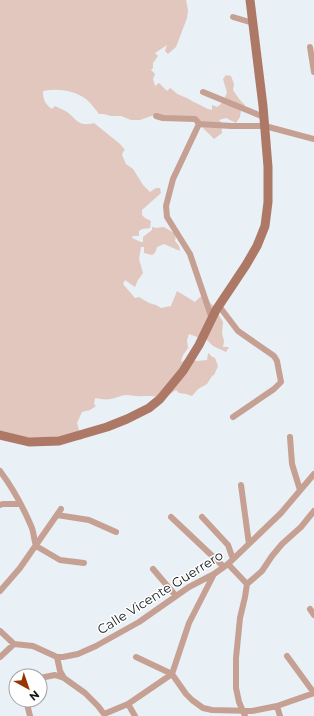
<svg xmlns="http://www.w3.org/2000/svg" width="314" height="716" font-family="Montserrat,sans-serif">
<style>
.green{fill:#e1c7be}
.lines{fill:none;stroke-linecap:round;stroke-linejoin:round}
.minor{stroke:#c5a093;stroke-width:6}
.secondary{stroke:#ae7866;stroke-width:9}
.labels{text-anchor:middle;stroke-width:3;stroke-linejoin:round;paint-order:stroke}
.street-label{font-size:13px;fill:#141719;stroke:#fff}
</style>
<rect width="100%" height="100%" fill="#e9f0f6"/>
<path class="green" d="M0 0H186L188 10 187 18 176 47 168 54 165 51 167 45 155 53 158 56 153 63V68L151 70 155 74 153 79 155 86 159 83 167 91 170 88C172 89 174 91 176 93 180 96 187 97 192 101L208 109 212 110V105L217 107 221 104 227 93 223 79 226 75 231 76 234 84 233 90 239 99 245 105 241 110 240 117 236 123 226 118 219 120 221 122 222 133 214 139 194 119H175L157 114 140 120H131L121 116H111L104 114H99C95 109 91 103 86 99 74 90 57 88 43 91 43 100 45 104 52 109L55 106C59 108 64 110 67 112 77 120 79 127 94 123L120 144 125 150 123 152 122 155 126 164 133 169 143 185 150 192 156 188H160L161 193 142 210V215L145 218 151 221 150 228 142 229 139 231V236H133L132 238 141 242H143V237L152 230V227L156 228 164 227 176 234 175 241 179 246 180 251 164 244 157 247 155 253 152 255 144 253V247H141L139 259 143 273 138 280 135 287 125 280 123 284 135 298 139 297 149 303 156 305 161 308 171 306C173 300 175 297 177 291L195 302 200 297 205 296 211 304 218 308 217 312 223 322 222 333 224 341 223 347H229L226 352 213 346 205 338H200L189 334 187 340 188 348 183 355 181 361 182 362C189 355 190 360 197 361 200 361 204 360 207 360L208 354 209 353 211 356 215 358 218 366 214 375 212 376 207 384 198 389 192 396 186 394 179 393 176 390 164 398C158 396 149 396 142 396 137 397 132 395 126 395 121 395 116 398 111 399 106 400 100 399 95 398L94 404 96 406 90 410 82 412 77 423 79 430 85 436 81 440 74 436 68 437 8 438 5 441 0 431Z"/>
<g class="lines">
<path class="minor" d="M233 17 253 23
M310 47 314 72
M203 92 264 117
M156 116 163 118 195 119 197 121 199 124 173 179 166 206 167 217 190 254 212 319
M199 124 232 126H265L314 139
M218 307 222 310 238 331 274 356 277 361 281 382 274 389 233 417
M290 437 292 464 300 490
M0 471C12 487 24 509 32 528 34 534 34 540 36 546L60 560 84 563
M241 485 249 544
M0 505 3 504H20
M57 515 89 520 116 532
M171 517 224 567
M202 517 228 545 233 559
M228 564 247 584
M153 569 176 596
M0 591 20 568 61 509
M310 609 314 615
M0 631 14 644 33 646 57 657 60 671 64 678 85 693 98 706 104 714
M287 656 314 693
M0 657 14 644
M57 657H63L78 654 96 646 139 622 189 587 214 574 228 564 281 513 314 474
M136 657 172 674 186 694 192 700 203 708 212 710 252 711 277 706 314 693
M40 678 55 675 64 678
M26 700 30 716
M128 704 135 716
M277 706 280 716
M104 714 128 704 172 674 189 623 214 574
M245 716 239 702 236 688V658L240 618 245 597 247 584 262 571 272 556 282 544 301 527 314 511"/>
<path class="secondary" d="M0 435 29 442 59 441 107 427 127 419 149 408 160 399 183 371 199 345 216 310 246 265 257 246 265 226 268 202V167L263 106 250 0"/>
</g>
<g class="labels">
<g class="street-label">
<text transform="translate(160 592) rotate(-32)" y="5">Calle Vicente Guerrero</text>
</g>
</g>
<g transform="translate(28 688) rotate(140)"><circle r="19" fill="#ffffff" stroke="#a1a2a3"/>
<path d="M0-3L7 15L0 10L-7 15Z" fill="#993404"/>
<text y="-6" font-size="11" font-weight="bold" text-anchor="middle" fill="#141719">N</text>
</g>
</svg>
